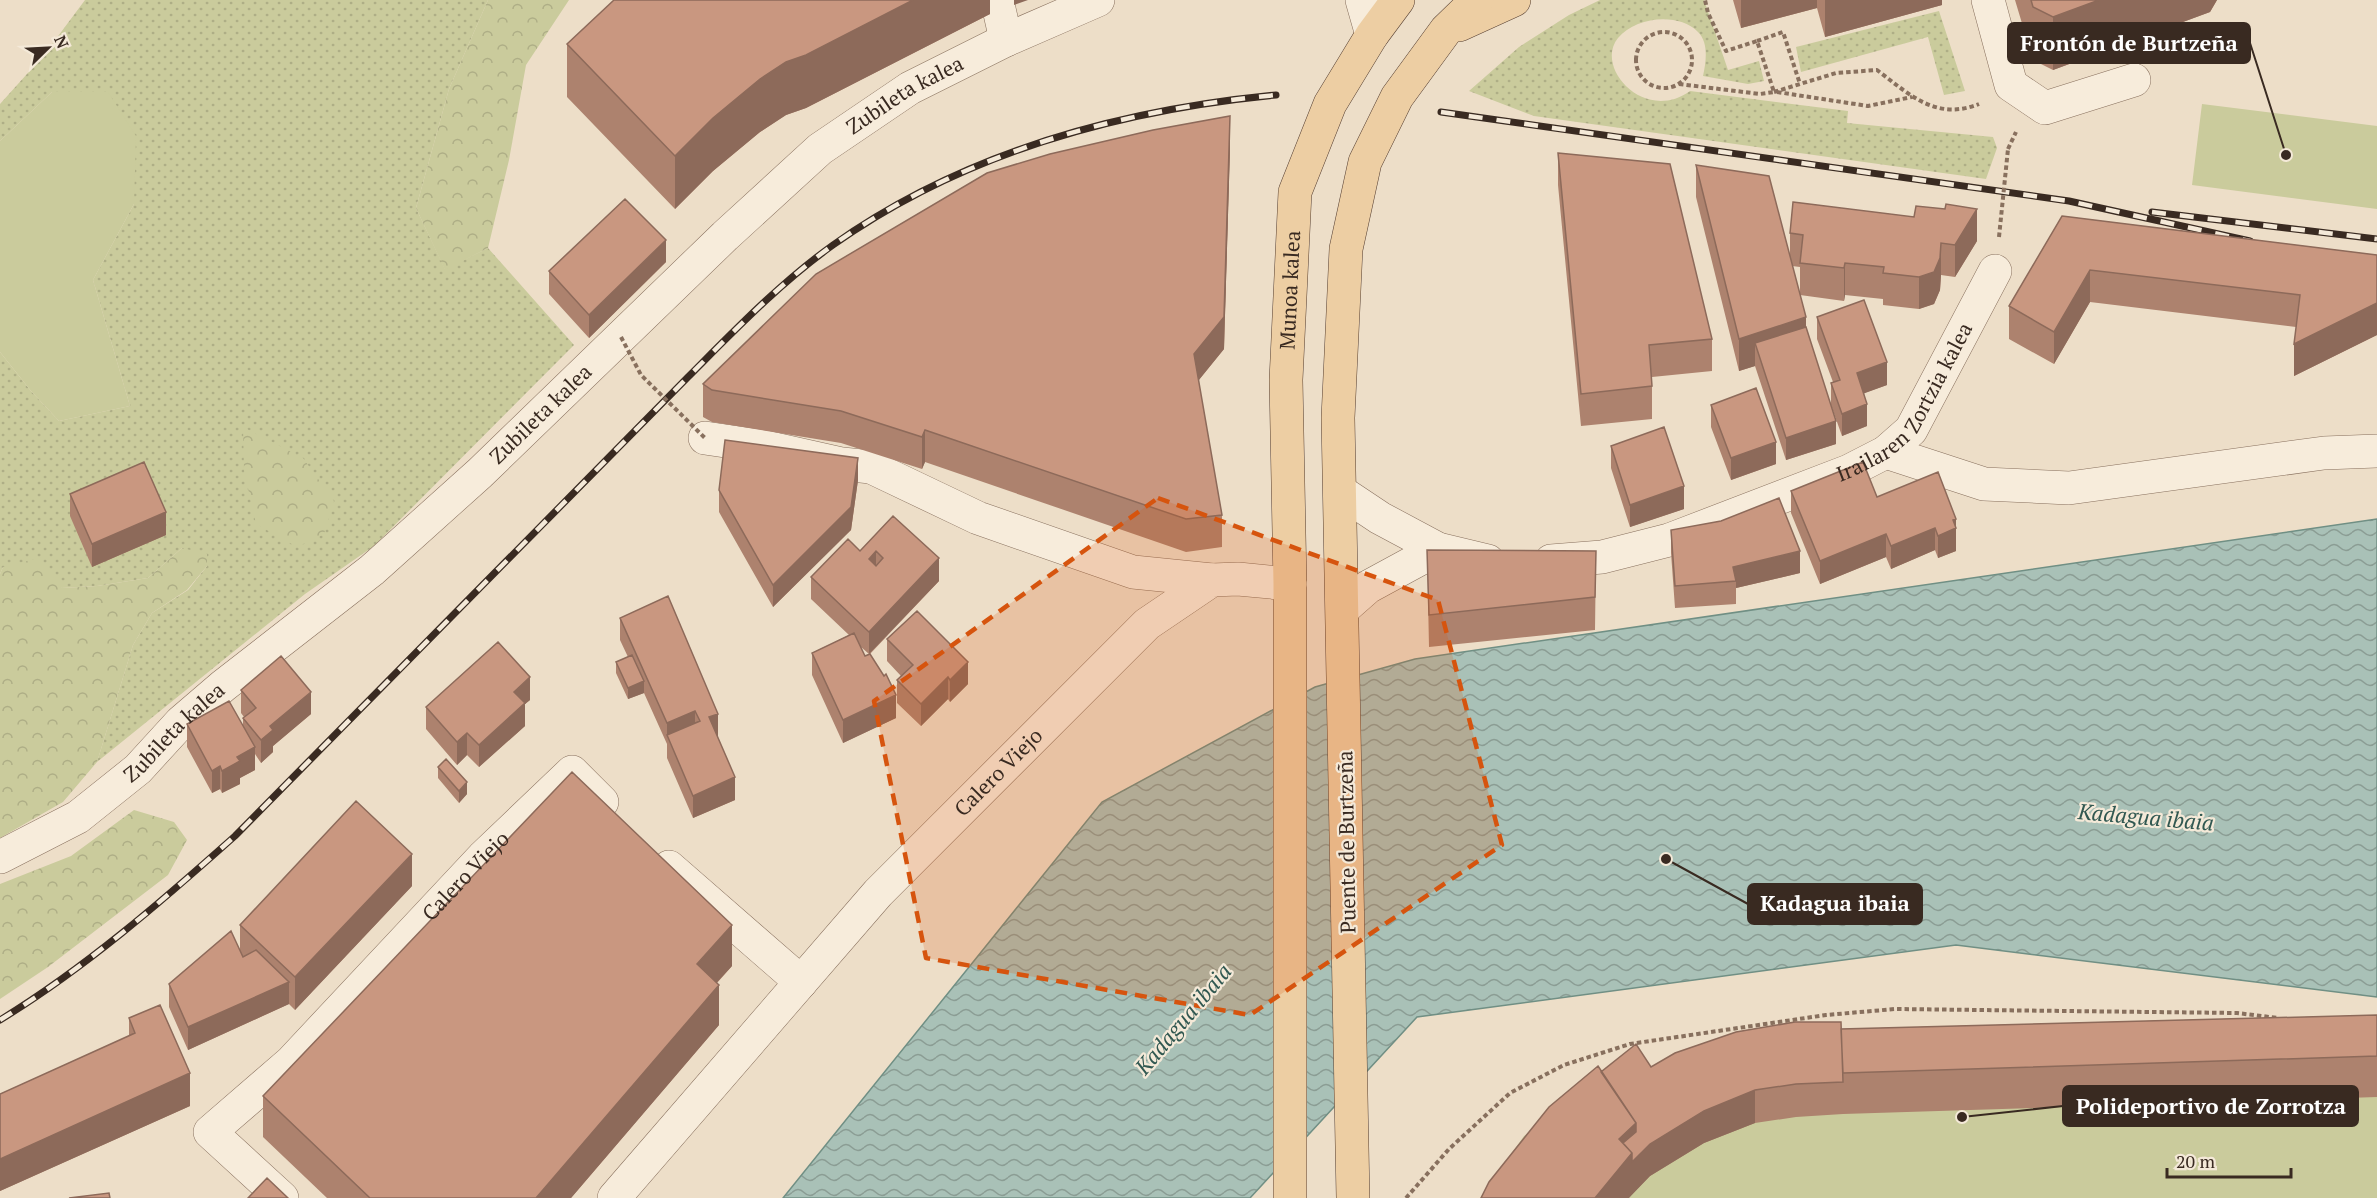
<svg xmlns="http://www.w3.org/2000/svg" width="2377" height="1198" font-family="'PT Serif',serif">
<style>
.grass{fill:url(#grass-dots)}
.forest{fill:url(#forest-crowns)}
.green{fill:#cacb9c}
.water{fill:url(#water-waves);stroke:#708f84;stroke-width:1.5}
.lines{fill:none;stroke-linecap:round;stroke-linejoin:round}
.minor-casing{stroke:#88705e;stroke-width:34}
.major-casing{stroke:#563f32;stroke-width:34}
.path{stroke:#88705e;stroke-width:4;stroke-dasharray:4.5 3;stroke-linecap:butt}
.minor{stroke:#f7ecdb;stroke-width:33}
.major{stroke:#edcea3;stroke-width:33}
.rail-casing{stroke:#392a21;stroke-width:7}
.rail{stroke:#f4e9d8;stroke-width:4.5;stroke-dasharray:14;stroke-linecap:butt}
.path-bridge{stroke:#88705e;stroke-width:4;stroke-dasharray:4.5 3;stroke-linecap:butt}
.wall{fill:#ad826e;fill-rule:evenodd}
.shaded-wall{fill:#8d6a5a}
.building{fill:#c99780;stroke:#8d6a5a;stroke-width:1.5;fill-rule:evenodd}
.marked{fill:#d6540e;fill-opacity:0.2;stroke:#d6540e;stroke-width:4.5;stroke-dasharray:12 8;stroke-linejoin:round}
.labels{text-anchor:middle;stroke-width:4.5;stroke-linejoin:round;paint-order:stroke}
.street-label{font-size:21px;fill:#392a21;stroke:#f4e9d8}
.water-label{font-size:22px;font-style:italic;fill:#315851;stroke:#f4e9d8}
.leader{fill:none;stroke:#392a21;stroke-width:2}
.callout-dot{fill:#392a21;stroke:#f4e9d8;stroke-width:2}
.callout{fill:#392a21;stroke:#392a21;stroke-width:2}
.callout-label{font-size:22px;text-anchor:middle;font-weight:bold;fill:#fff}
</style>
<defs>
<pattern id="grass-dots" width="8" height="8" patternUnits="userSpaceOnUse" patternTransform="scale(1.5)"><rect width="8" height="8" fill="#cacb9c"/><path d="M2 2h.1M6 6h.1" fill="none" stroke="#aeae86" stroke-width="1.8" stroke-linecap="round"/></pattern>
<pattern id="forest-crowns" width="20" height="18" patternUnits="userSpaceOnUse" patternTransform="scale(1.5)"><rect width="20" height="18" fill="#cacb9c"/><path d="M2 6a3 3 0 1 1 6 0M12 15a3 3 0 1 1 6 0" fill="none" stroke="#aeae86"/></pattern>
<pattern id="water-waves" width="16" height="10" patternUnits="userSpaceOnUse" patternTransform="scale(1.5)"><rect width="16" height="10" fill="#a9c1b7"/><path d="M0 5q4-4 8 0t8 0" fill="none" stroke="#8b9d94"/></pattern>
</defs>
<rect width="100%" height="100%" fill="#eddec8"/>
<path class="grass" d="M85 0H488L449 89 416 208 445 269 488 248 574 345 374 546 305 594 97 762 133 645 152 613 188 590 207 566 182 548 148 578 97 586 62 588 3 567 0 574V352L31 391 59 421 130 406 93 280 134 204 52 92 0 141V104L44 55Z
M1600 0H1704L1728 70 1759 61 1764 81 1748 84 1703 76C1706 62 1709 43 1698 32 1678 12 1636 17 1618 38 1594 67 1644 124 1690 91L1848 111 1847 123 1993 137 1997 148 1986 179 1534 116 1469 91 1519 47 1569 15Z
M1939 11 1965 91 1944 95 1928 37 1801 72 1796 47Z"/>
<path class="forest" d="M488 0H569L526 65 509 160 488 248 445 270 416 208 449 89Z
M243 427 303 458 334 501 324 534 297 547 256 524 244 470Z
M182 548 207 554V566L187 590 152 613 133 645 97 762 63 802 0 838V574L3 567 39 558 62 588 97 586 148 578Z
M134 810 174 822 187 840 168 875 48 967 0 999V884L71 856Z"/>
<path class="green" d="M52 92H108L136 136 134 204 93 280 130 406 59 421 31 391 0 352V141Z
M2202 104 2377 126V209L2192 185Z
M2377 1056V1198H1480L1524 1136 1603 1074Z"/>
<path class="water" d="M2377 519V997L1956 945 1417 1017 1250 1198H783L1102 802 1315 687 1415 659Z"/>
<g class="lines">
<defs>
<g id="minor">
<path d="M997 0 1006 40"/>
<path d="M1362 0 1372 35"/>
<path d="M1988 0 2011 85 2045 108 2134 80"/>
<path d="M705 438 766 447 842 464 871 467 978 518 1133 572 1212 580"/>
<path d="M1886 452 1984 484 2069 488 2324 453 2377 451"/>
<path d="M1341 492 1380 518 1438 549 1488 561"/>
<path id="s1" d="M1551 561 1602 557 1669 540 1849 471 1886 452 1911 430 1995 271"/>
<path d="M1343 609 1368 587 1438 549"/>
<path id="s2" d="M0 857 78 817 138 769 181 722 223 686 372 570 480 473 725 236 820 149 910 88 1006 40 1098 0"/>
<path d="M669 867 801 982"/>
<path id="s3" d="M282 1198 210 1132 291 1062 483 857 572 772 602 802"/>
<path id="s4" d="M614 1198 878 893 1147 624 1212 580 1238 579 1290 584"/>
</g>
<g id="major">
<path d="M1459 25 1514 0"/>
<path id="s5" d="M1290 1198V584L1286 380 1295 192 1330 104 1372 35 1398 0"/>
<path d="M1353 1198 1338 418 1346 249 1365 162 1397 97 1446 30 1477 0"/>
</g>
</defs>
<use href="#minor" class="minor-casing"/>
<use href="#major" class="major-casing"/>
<path class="path" d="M1636 60a28 28 0 1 1 56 0a28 28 0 1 1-56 0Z
M1757 41 1783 32 1800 84
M1679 84 1760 94 1774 92 1757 41 1726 51 1708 13 1705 0
M1774 92 1836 73 1877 70C1910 95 1936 121 1979 104
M1777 92 1868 106 1912 97
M2008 149 2016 132
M1406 1198 1449 1149 1510 1093 1564 1065 1630 1044 1826 1015 1895 1009 2237 1013 2278 1018"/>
<use href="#minor" class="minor"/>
<use href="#major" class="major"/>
<defs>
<path id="rail" d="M1441 112 2069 201 2250 241
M2152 212 2377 239
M0 1020C85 968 161 902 235 836L688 377C734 331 780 283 833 245 963 153 1119 110 1276 95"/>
</defs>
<use href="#rail" class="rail-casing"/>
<use href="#rail" class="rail"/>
<path class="path-bridge" d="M1999 237 2008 149
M621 337 641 375 705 438"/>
</g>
<path class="wall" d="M990 0V14L806 108 786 115 760 132 713 171 675 209 567 97V44Z
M1733 0H1942V5L1825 37 1817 8 1741 28Z
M2015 0H2217L2210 12 2053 70 2033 60Z
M1230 148 1224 349 1198 381 1222 515V547L1186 552 925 462 922 469 841 443 712 422 703 417V384Z
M1558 153 1712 339V371L1652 377V419L1581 426 1558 185Z
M1696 165 1790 258V233L1977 241 1955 277 1941 275 1940 290 1934 304 1919 309 1883 305V299L1845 295 1844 301 1800 295 1806 327 1836 444 1786 460 1755 366 1739 371 1696 197ZM1792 266 1800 267V295Z
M2062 216 2377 255V335L2294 376 2296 327 2090 302 2054 364 2009 339V306Z
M666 262 589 338 549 294V271Z
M1817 317 1887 385 1864 393 1867 426 1842 436 1831 405V383L1833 382 1817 339Z
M1711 405 1776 464 1731 480 1711 427Z
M1611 446 1684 509 1630 527 1611 468Z
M858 480 851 530 773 607 719 512V490Z
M1791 491 1956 519V551L1938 558 1935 550 1891 569 1886 557 1820 584 1791 513Z
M70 494 166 535 92 567 70 516Z
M893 516 939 581 870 654 896 718 843 743 812 675V653L849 635 811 599V577L860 551ZM861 647 869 654 865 656Z
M1671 530 1800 573 1736 588V604L1675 608 1671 553Z
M1427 550 1596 551 1595 630 1429 647Z
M620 618 718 736H717L735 800 693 818 667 758V744L644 693 628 699 616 673V662L628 657 620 640Z
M887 639 968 684 950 702 948 699 921 726 897 703V680L901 676 887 661Z
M241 690 311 714 273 746V752L261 763 255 754V770L240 778V784L222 793 220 789 212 793 187 747V724L243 726V718L244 717 241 713Z
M530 700 525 704V726L479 767 467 755 457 765 426 729V707Z
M438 767 467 794 459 803 438 778Z
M412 886 295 1010 289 1004 188 1050 169 1007V984L240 950V925Z
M732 966 717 983 719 1025 571 1198H327L263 1137V1096Z
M2377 1015V1097L1843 1114 1796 1117 1755 1123 1704 1143 1650 1176 1632 1194 1601 1072 1651 1067 1841 1029Z
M129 1018 190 1106 0 1191V1094L129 1036Z"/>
<path class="shaded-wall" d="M913 0H990V14L806 108 786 115 760 132 713 171 675 209V156L713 118 760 79 786 62Z
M1014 0H1028L1014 5Z
M1741 0H1817V8L1741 28Z
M1825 0H1942V5L1825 37Z
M2099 0H2217L2210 12 2053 70V17Z
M1230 116V148L1224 349 1194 386V354Z
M1977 209V241L1955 277V245Z
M666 240V262L589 338V315Z
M1941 243V275L1940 290 1934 304 1919 309V277Z
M1845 263V295L1844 301V268Z
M2090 270V302L2054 364V332Z
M2377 303V335L2294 376V344Z
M1806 317V349L1755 343V366L1739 371V339Z
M1887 362V385L1857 396V373Z
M1867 404V426L1842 436V414Z
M1836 421V444L1786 460V438Z
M925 430V462L922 469V437Z
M1776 442V464L1731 480V458Z
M858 458V480L851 530 773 607V585Z
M1684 486V509L1630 527V505Z
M166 512V535L92 567V544Z
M1956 519V551L1938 558V536L1953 520Z
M1935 528V550L1891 569V546Z
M1886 534V557L1820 584V561Z
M876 551V574L869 559Z
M1800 551V573L1736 588V581L1733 567Z
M939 558V581L869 654V632Z
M968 662V684L950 702V680Z
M530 677V700L525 704V726L479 767V745L514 692Z
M948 677V699L921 726V704Z
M644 681V693L628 699V688Z
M311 692V714L273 746V752L261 763V740L270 726Z
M896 695V718L843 743V720Z
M695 711V734L667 737V723Z
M718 714V736L709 739V717Z
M467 733V755L457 765V742Z
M255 747V770L240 778V784L222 793V771L237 757Z
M220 766V789L212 793V771Z
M735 777V800L693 818V796Z
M467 782V794L459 803V791Z
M412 854V886L295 1010V977Z
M732 925V966L697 1004V964Z
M289 982V1004L188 1050V1027Z
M719 985V1025L571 1198H536Z
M190 1073V1106L0 1191V1159Z
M1755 1090V1123L1704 1143 1650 1176 1629 1198H1595L1619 1139 1636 1123 1650 1144 1704 1111Z"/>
<path class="building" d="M614 0H913L806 55 786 62 760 79 713 118 675 156 567 44Z
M2031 0H2099L2053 17 2033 7Z
M1230 116 1224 317 1194 354 1222 515 1186 519 925 430 922 437 841 411 712 390 703 384 816 274 987 173 1050 154 1153 130Z
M1558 153 1670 164 1712 339 1649 345 1652 386 1581 394Z
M1696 165 1769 176 1806 317 1739 339Z
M625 199 666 240 589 315 549 271Z
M1793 202 1914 217 1916 206 1945 209 1946 204 1977 209 1955 245 1941 243 1940 258 1934 272 1919 277 1883 273 1884 267 1845 263 1844 268 1800 263 1803 235 1790 233Z
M2062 216 2377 255V303L2294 344 2300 295 2090 270 2054 332 2009 306Z
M1864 300 1887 362 1857 373 1867 404 1842 414 1831 383 1840 380 1817 317Z
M1806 327 1836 421 1786 438 1755 343Z
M1756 388 1776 442 1731 458 1711 405Z
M1664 427 1684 486 1630 505 1611 446Z
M725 440 858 458 851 507 773 585 719 490Z
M144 462 166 512 92 544 70 494Z
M1863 462 1877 497 1938 472 1956 519 1953 520 1956 528 1938 536 1935 528 1891 546 1886 534 1820 561 1791 491Z
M1779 498 1800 551 1733 567 1736 581 1675 586 1671 530 1721 521Z
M893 516 939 558 869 632 811 577 848 539 860 551ZM876 551 883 558 876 566 869 559Z
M1427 550 1596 551 1595 597 1429 615Z
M668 596 718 714 709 717 735 777 693 796 667 735 700 721 695 711 667 723 620 618Z
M917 611 968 662 950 680 948 677 921 704 897 680 913 665 887 639Z
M854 633 865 656 870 654 884 676 886 674 896 695 843 720 812 653Z
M498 642 530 677 514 692 525 703 479 745 467 733 457 742 426 707Z
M632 655 644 681 628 688 616 662Z
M281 656 311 692 270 726 273 730 261 740 243 718 256 708 241 690Z
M229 701 255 747 237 757 240 761 222 771 220 766 212 771 187 724Z
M446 759 467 782 459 791 438 767Z
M572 772 732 925 697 964 719 985 536 1198H370L263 1096Z
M356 801 412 854 295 977 240 925Z
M231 931 243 957 256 950 289 982 188 1027 169 984Z
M160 1005 190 1073 0 1159V1094L135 1033 129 1018Z
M2377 1015V1056L1843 1073 1841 1029Z
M1795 1022H1841L1843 1082 1796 1084 1755 1090 1704 1111 1650 1144 1632 1162V1153L1623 1143 1636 1132V1123L1601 1072 1636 1044 1651 1067 1675 1053 1736 1032Z
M1598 1066 1636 1123 1619 1139 1632 1153 1595 1198H1481L1489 1182 1549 1107Z
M267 1178 288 1198H248Z
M109 1193 110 1198H69Z"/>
<path class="marked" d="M1158 498 1438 600 1502 845 1250 1015 926 958 874 701Z"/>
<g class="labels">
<g class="street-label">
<text dy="7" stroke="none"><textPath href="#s2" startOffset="1188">Zubileta kalea</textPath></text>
<text dy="7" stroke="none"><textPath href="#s5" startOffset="908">Munoa kalea</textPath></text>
<text dy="7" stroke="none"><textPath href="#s1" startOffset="404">Irailaren Zortzia kalea</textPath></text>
<text dy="7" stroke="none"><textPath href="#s2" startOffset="702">Zubileta kalea</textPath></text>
<text dy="7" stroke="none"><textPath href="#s2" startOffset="216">Zubileta kalea</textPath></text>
<text dy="7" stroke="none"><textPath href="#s4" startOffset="574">Calero Viejo</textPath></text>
<text transform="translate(1347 842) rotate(-91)" y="7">Puente de Burtzeña</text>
<text dy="7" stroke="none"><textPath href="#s3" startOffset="460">Calero Viejo</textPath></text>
</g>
<g class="water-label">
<text transform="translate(2146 817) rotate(5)" y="8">Kadagua ibaia</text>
<text transform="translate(1183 1019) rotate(-50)" y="8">Kadagua ibaia</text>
</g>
</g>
<path class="leader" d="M2286 155L2250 43M1666 859L1748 904M1962 1117L2063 1106"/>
<g class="callout-dot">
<circle cx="2286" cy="155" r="6"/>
<circle cx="1666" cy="859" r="6"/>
<circle cx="1962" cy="1117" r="6"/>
</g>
<g class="callout">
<rect x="2008" y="23" width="242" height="40" rx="6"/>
<rect x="1748" y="884" width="174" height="40" rx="6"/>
<rect x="2063" y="1086" width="295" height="40" rx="6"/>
</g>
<g class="callout-label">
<text x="2129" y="51">Frontón de Burtzeña</text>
<text x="1835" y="911">Kadagua ibaia</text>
<text x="2211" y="1114">Polideportivo de Zorrotza</text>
</g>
<g transform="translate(48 48) rotate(66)" stroke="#f4e9d8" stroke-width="4.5" paint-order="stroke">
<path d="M0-4.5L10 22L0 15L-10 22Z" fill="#392a21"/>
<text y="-9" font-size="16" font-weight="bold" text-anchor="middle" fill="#392a21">N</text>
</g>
<path d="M2167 1168v9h124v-9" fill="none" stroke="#392a21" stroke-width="3"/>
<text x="2176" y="1168" font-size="18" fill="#392a21" stroke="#f4e9d8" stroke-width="4.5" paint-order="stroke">20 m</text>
</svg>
